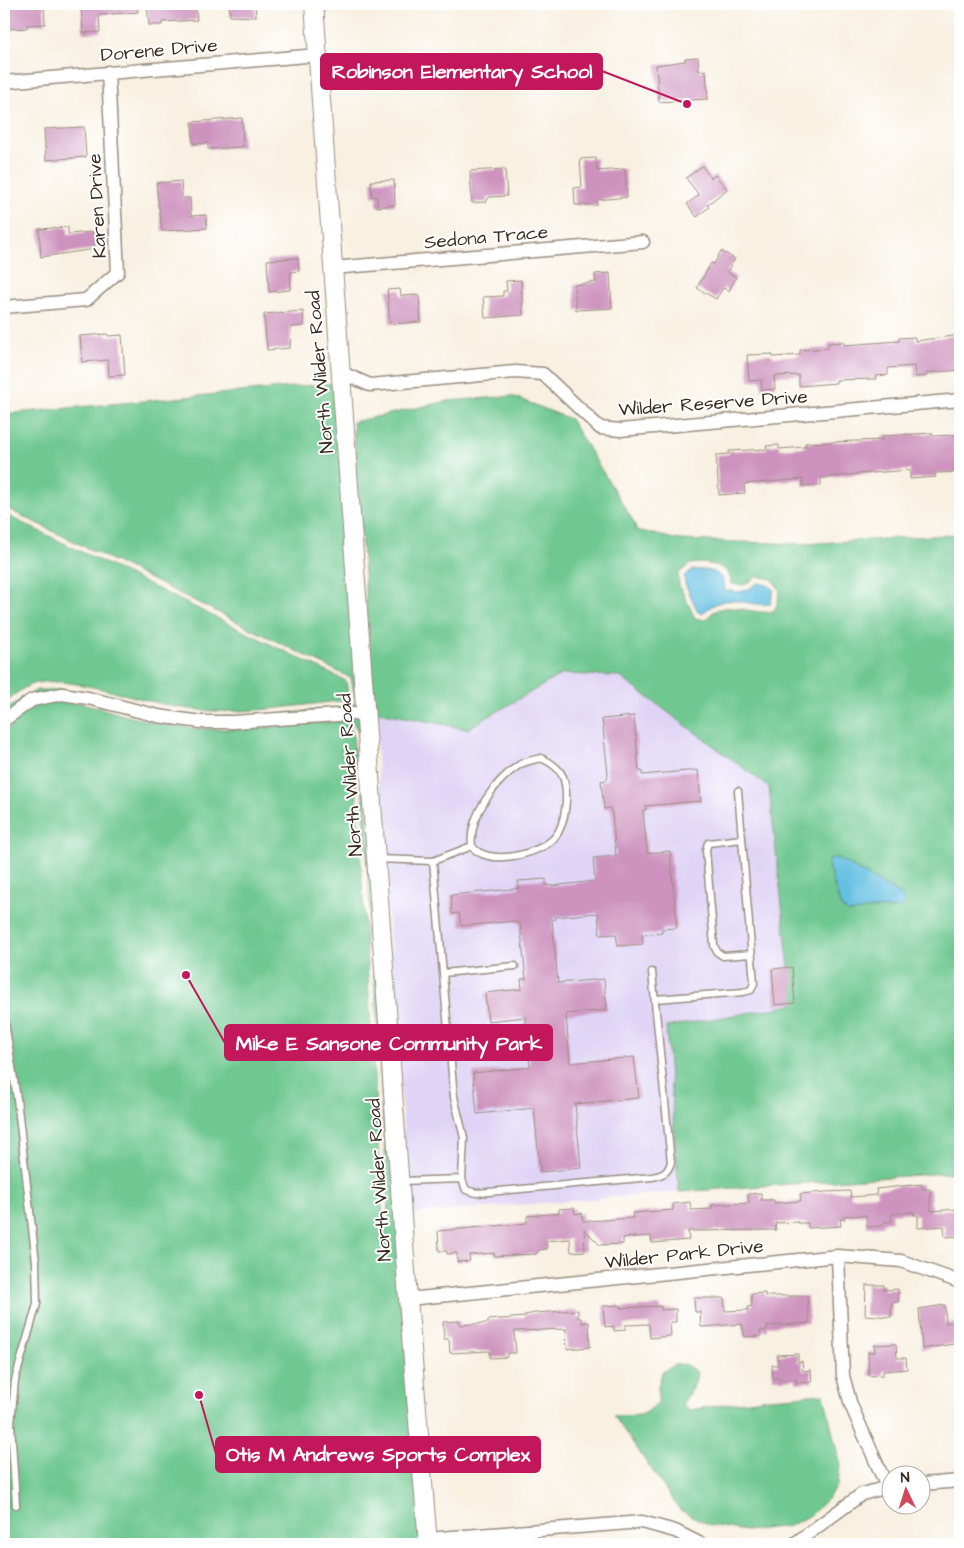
<svg xmlns="http://www.w3.org/2000/svg" width="964" height="1548" font-family="'Architects Daughter',sans-serif">
<style>
.built{fill:#dfd4f5}
.green{fill:#6ec890;stroke:#547957;fill-rule:evenodd}
.water{fill:#64c0e2;stroke:#507580}
.building{fill:#cd93be}
.lines{fill:none;stroke-linecap:round;stroke-linejoin:round}
.lane-casing{stroke:#9a8d80;stroke-width:9}
.street-casing{stroke:#9a8d80;stroke-width:15}
.secondary-casing{stroke:#9a8d80;stroke-width:20}
.lane{stroke:#fff;stroke-width:6}
.street{stroke:#fff;stroke-width:12}
.secondary{stroke:#fff;stroke-width:18}
.labels{text-anchor:middle;stroke-width:4;stroke-linejoin:round;paint-order:stroke}
.street-label{font-size:19px;fill:#3b2a1e;stroke:#fff}
.leader{fill:none;stroke:#c2185b;stroke-width:2}
.callout-dot{fill:#c2185b;stroke:#fff;stroke-width:2}
.callout{fill:#c2185b;stroke:#c2185b;stroke-width:2}
.callout-label{font-size:20px;text-anchor:middle;font-weight:bold;fill:#fff}
</style>
<rect width="100%" height="100%" fill="#fff"/>
<filter id="ink" filterUnits="userSpaceOnUse"><feTurbulence type="fractalNoise" baseFrequency=".02" numOctaves="2"/><feDisplacementMap in="SourceGraphic" scale="10" xChannelSelector="R" yChannelSelector="G"/><feConvolveMatrix kernelMatrix="1 2 1 2 8 2 1 2 1" color-interpolation-filters="sRGB"/></filter>
<filter id="wash" filterUnits="userSpaceOnUse"><feTurbulence type="fractalNoise" baseFrequency=".0096" numOctaves="4" result="noise"/><feDisplacementMap in="SourceGraphic" scale="20" xChannelSelector="R" yChannelSelector="G"/><feGaussianBlur stdDeviation="1.12" result="paint"/><feColorMatrix in="noise" values="0 0 0 0 0 0 0 0 0 0 0 0 0 0 0 0 0 1.4 0 .05"/><feComposite in="paint" operator="in"/></filter>
<g filter="url(#wash)">
<rect width="100%" height="100%" fill="#f8f0e1"/>
<path class="built" d="M562 674 619 676 769 787 793 1005 666 1027 679 1192 409 1214 374 711 467 729Z"/>
<path class="green" d="M336 383 420 1544H4V733C17 718 29 706 50 702 74 697 97 708 120 714 141 720 163 725 184 727 235 733 290 724 341 721L348 724 353 734 383 1223 388 1221 389 1216 359 733 350 717 185 720 73 694 4 714 9 707 37 690H63L159 712 191 717H250L350 707 356 701 351 678 4 507V414Z
M512 396 570 419 635 524 636 530 679 540 803 544 960 534V1172L679 1192 666 1027 793 1005 769 787 619 676 562 674 467 729 374 711 353 422 448 401ZM699 563C714 564 731 566 731 584L744 585 758 576 772 579 780 590C779 595 778 604 775 609 767 619 732 602 717 610 712 612 708 617 705 620L695 618 679 585 678 574 690 564ZM837 858 902 896 893 909 841 907 828 865Z
M4 514 346 681 349 700C297 705 241 716 189 709 148 704 73 675 36 683 26 685 11 697 4 703Z
M685 1364 697 1372 695 1383 682 1405 690 1410 768 1398 824 1394 840 1465 838 1484 828 1498 812 1514 789 1526 746 1531 710 1525 680 1510 614 1416 641 1415 658 1404V1387L662 1372 674 1365Z"/>
<path class="water" d="M692 570C709 569 724 570 725 590 744 594 744 591 758 583L768 585 774 590 770 604C742 607 728 589 702 614L698 612 685 584 684 576Z
M837 858 902 896 904 902 902 908 869 909 849 913 841 907 828 865 830 859Z"/>
<g id="blocks">
<path class="building" d="M4 4H44L45 24 27 25V28L9 29 8 27H4Z
M81 4H137L138 12 99 15 100 32 83 33Z
M147 4H195L197 20 162 22V25H149Z
M229 4H255L256 17 230 16Z
M698 57 699 71 706 70 708 99 659 102 656 65 685 61V58Z
M242 118 243 147 208 149V143L193 144 192 122Z
M84 127 86 157 46 160 44 129Z
M596 158 597 171 625 169 627 197 597 200V205H575L574 188 582 187 580 159Z
M702 166 711 178 715 175 727 189 707 205 709 207 697 217 687 204 699 195 686 178Z
M505 169 507 196 489 197 486 202 472 203 470 171Z
M394 180 395 205 377 207V196L372 197 371 181Z
M181 181 182 198H190L191 216 206 215 207 228 162 231 156 183Z
M68 227V234L94 232 95 249 41 257 39 229Z
M721 251 735 259 727 272 736 277 729 291 723 288 716 299 697 288 711 263 714 264Z
M298 258 299 271 291 272 290 290 269 292 267 260Z
M610 273 612 308 576 310 574 285 596 282 595 274Z
M521 280 523 315 485 318 483 297 503 296V291H507L506 281Z
M400 289 401 296 419 295 421 322 390 324 387 290Z
M303 311 304 326 291 327 290 348 267 350 264 314Z
M107 334 108 336 122 335 125 375 109 376 108 360 82 362 80 336Z
M960 335V370L927 373V376L915 377 914 366 888 368V375L875 376 876 379 836 380V383L799 386V375L774 376 775 389 762 390 761 380 749 381 747 355 772 354 773 357 800 355V350L828 348V343L844 342V345L899 341V338L915 337V341Z
M932 433 933 436 960 435V472L935 473 936 477 910 479V470L858 474 821 478V485L803 486V479L744 484 745 493 719 495 716 455 729 454V451L767 449 766 446 779 445V449L805 447V443L882 440V436Z
M634 716 639 771H642V775L698 770 701 801 645 806 646 810H643L647 853 670 851 677 928 662 929V933L642 935 643 944 618 946 616 934 600 935 598 913 555 917 556 919 552 920 558 983 604 979 607 1010 566 1014 570 1063 634 1057 639 1098 575 1104 581 1168 540 1172 534 1108 477 1114 473 1073 530 1067 525 1017 488 1021 485 993 522 989 521 979H526L520 923H517L516 921 461 926 459 913 452 914 451 895 513 889 519 888 518 881 546 879V885L552 886 595 881 593 858 616 856 612 814 610 808 604 809 601 781 607 780 608 774 602 719Z
M792 967 795 1003 775 1005 772 969Z
M922 1184V1189H930L931 1211 960 1209V1236L945 1237 944 1226 918 1228V1215H914V1212L891 1214 892 1221 885 1222 881 1226 867 1227 866 1215 844 1216 845 1219H840L841 1226 808 1228V1223H798V1222L775 1223 776 1230 688 1231 689 1240 652 1243 651 1236 623 1238V1244L600 1245 584 1229 585 1251 571 1252 570 1239 546 1241 547 1249 539 1250 536 1254 495 1256 494 1253 469 1255 470 1261 457 1262V1253L447 1254V1251H439L438 1231 527 1223V1216L559 1213V1209L574 1208 575 1214 582 1213 583 1221 604 1220 633 1218 632 1213 673 1210V1204L690 1202 691 1210 712 1209V1205L749 1203 748 1194 761 1193V1200H774V1203L801 1201 800 1194 825 1192 850 1191 851 1197 877 1195 876 1189Z
M866 1285H884V1290L898 1289V1302L892 1303 891 1317 865 1315Z
M765 1293V1296H807L809 1323 767 1326V1330L760 1331 761 1336 745 1337 742 1324 701 1327 700 1312H695L694 1298H724L725 1311 748 1310V1307L752 1306 751 1294Z
M620 1305V1308L661 1306V1310L676 1309V1322H670L671 1336 650 1338 649 1324 625 1325V1330L614 1331V1326L605 1327 603 1306Z
M945 1305 946 1323 960 1322V1343L922 1349 919 1309Z
M578 1310V1318H581L582 1323 589 1322 590 1347 567 1349 566 1329 514 1331 516 1353H507V1357L490 1358V1351L450 1353 449 1339H444L443 1322 460 1321V1325L488 1323V1320L525 1317V1315L535 1313Z
M896 1344 897 1358H906L907 1369 883 1371V1375L869 1376 868 1352H875L874 1345Z
M798 1354V1362L802 1361 803 1371 811 1370 812 1382 796 1383V1379L779 1380V1378H773L772 1365H778L777 1355Z"/>
</g>
</g>
<g filter="url(#ink)">
<use href="#blocks" fill-opacity="0" stroke="#9a8d80" stroke-width="1"/>
<g class="lines">
<defs>
<path id="lane" d="M738 791 742 839
M377 859 433 861 454 1097 464 1138 462 1179
M433 861 472 846C468 817 495 781 519 765 525 761 534 760 541 758 550 762 559 767 563 777 569 793 566 823 555 837 540 855 486 867 472 846
M443 973 515 966
M656 999 743 992 751 990 754 983 742 839 708 843 706 850 714 945 717 952 723 956 752 954
M4 1016 17 1099 36 1262 37 1304 15 1380 11 1424 16 1505
M401 1181 462 1179 466 1190 477 1193 652 1177C663 1175 668 1173 671 1162L652 972"/>
<path id="street" d="M4 82 318 55
M332 268 643 242
M4 307 86 300 118 272 108 72
M342 373 370 385 515 372 543 374 600 428 620 430 960 400
M4 720 32 700 62 694 88 698 158 716 201 722H234L367 713
M838 1256 843 1376 851 1405 887 1487
M408 1299 838 1256 901 1261 960 1282
M922 1484 960 1481
M427 1539 642 1522 675 1531 701 1544
M794 1544 862 1494 892 1486"/>
<path id="secondary" d="M314 4 408 1299 428 1544"/>
</defs>
<use href="#lane" class="lane-casing"/>
<use href="#street" class="street-casing"/>
<use href="#secondary" class="secondary-casing"/>
<use href="#lane" class="lane"/>
<use href="#street" class="street"/>
<use href="#secondary" class="secondary"/>
</g>
</g>
<g class="labels">
<g class="street-label">
<text transform="translate(159 49) rotate(-5)" y="7">Dorene Drive</text>
<text transform="translate(96 206) rotate(-93)" y="7">Karen Drive</text>
<text transform="translate(486 236) rotate(-5)" y="7">Sedona Trace</text>
<text transform="translate(319 372) rotate(-95)" y="7">North Wilder Road</text>
<text transform="translate(713 402) rotate(-4)" y="7">Wilder Reserve Drive</text>
<text transform="translate(349 775) rotate(-94)" y="7">North Wilder Road</text>
<text transform="translate(378 1180) rotate(-94)" y="7">North Wilder Road</text>
<text transform="translate(684 1253) rotate(-6)" y="7">Wilder Park Drive</text>
</g>
</g>
<path class="leader" d="M687 104L602 71M186 975L225 1043M199 1395L216 1454"/>
<g class="callout-dot">
<circle cx="687" cy="104" r="5"/>
<circle cx="186" cy="975" r="5"/>
<circle cx="199" cy="1395" r="5"/>
</g>
<g class="callout">
<rect x="321" y="54" width="281" height="35" rx="5"/>
<rect x="225" y="1025" width="327" height="35" rx="5"/>
<rect x="216" y="1437" width="324" height="35" rx="5"/>
</g>
<g class="callout-label">
<text x="462" y="78">Robinson Elementary School</text>
<text x="389" y="1050">Mike E Sansone Community Park</text>
<text x="378" y="1461">Otis M Andrews Sports Complex</text>
</g>
<rect width="964" height="1548" fill="none" stroke="#fff" stroke-width="20"/>
<g transform="translate(906 1490) rotate(356)"><circle r="24" fill="#ffffff" stroke="#b1aaa5"/>
<path d="M0-4L9 19L0 12L-9 19Z" fill="#d1495b"/>
<text y="-8" font-size="14" font-weight="bold" text-anchor="middle" fill="#3b2a1e">N</text>
</g>
</svg>
